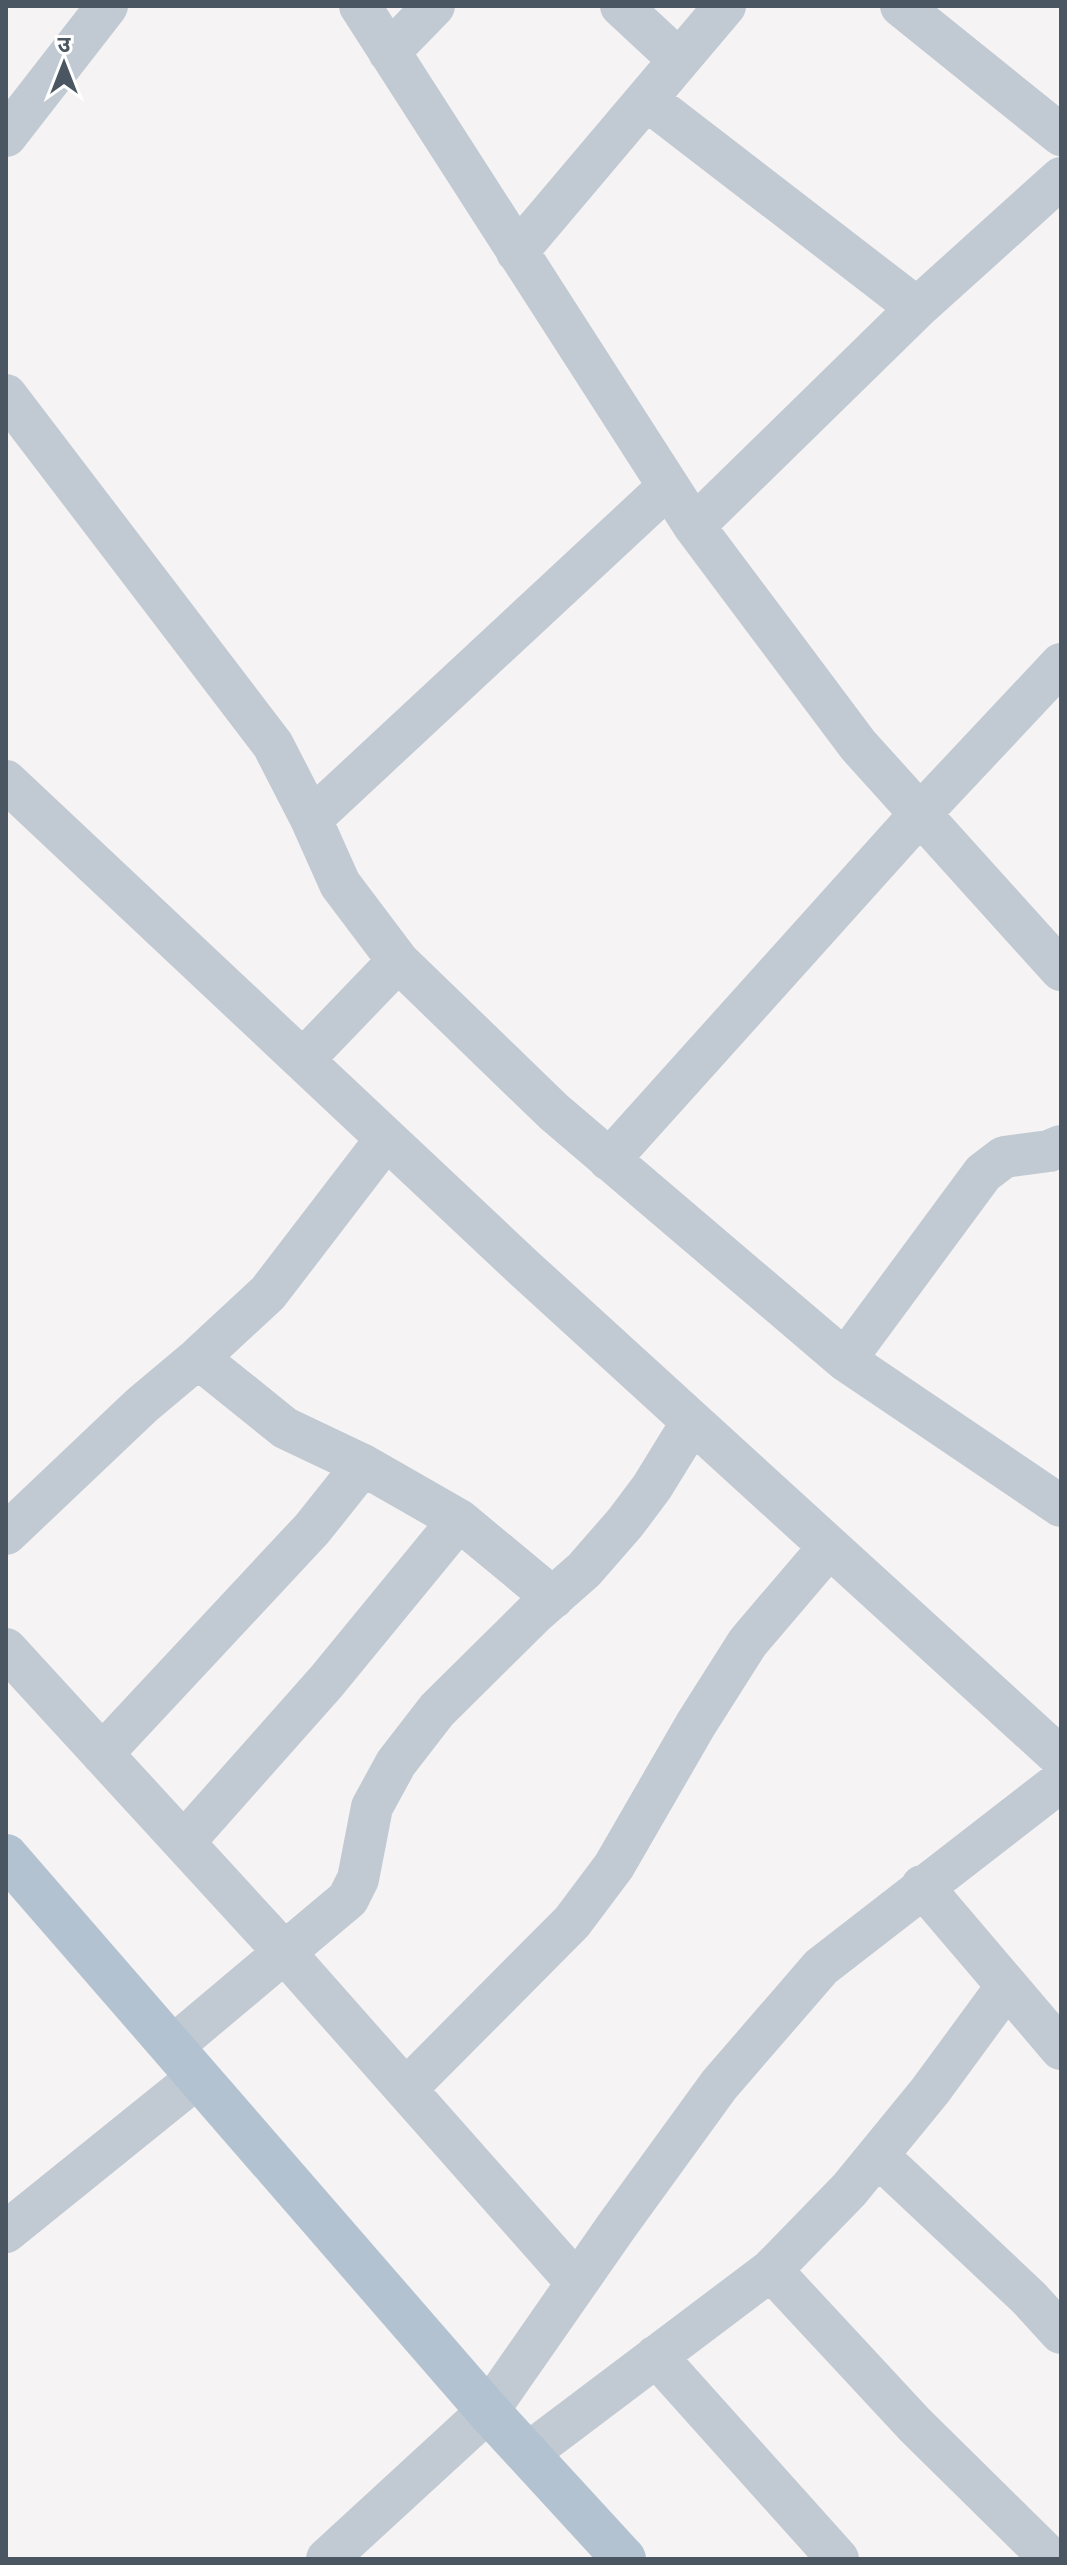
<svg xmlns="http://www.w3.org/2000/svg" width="1067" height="2565" font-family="'Titillium Web','Noto Sans Devanagari',sans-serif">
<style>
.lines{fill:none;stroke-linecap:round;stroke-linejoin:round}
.minor{stroke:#c1cad2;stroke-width:42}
.major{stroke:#b3c2d1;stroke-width:44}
</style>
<rect width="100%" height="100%" fill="#f5f3f3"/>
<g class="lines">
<path class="minor" d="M360 6 694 526 858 745 1061 970
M621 6 679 60
M901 6 1061 135
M389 52 434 6
M647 100 917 308
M6 136 107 6
M517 252 725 6
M6 395 273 745 311 819 340 884 398 961 554 1112 845 1360 1061 1506
M694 526 917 308 1061 178
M6 781 524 1268 1061 1758
M311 819 668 487
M303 1060 398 961
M609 1160 921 813 1061 664
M198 1358 285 1428 363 1465 459 1520 553 1598
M845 1360 983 1173 1004 1157 1049 1151 1061 1146
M6 1534 142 1405 198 1358 268 1293 386 1139
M6 1649 285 1953 577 2283
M102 1754 312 1529 363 1465
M184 1842 326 1682 459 1520
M922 1886 1061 2049
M173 2046 348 1899 358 1879 372 1807 396 1763 437 1710 534 1614 584 1570 625 1523 652 1487 692 1422
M406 2089 572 1922 614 1866 696 1724 748 1642 829 1547
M878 2156 1029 2298 1061 2333
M6 2232 198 2077
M771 2270 915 2425 1051 2559
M656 2356 838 2559
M527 2454 771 2270 849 2190 930 2091 1007 1986
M327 2559 488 2411 616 2227 719 2085 821 1967 1061 1781"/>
<path class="major" d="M6 1856 488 2411 624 2559"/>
</g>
<rect width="1067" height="2565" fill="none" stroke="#4a5661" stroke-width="16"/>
<g transform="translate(64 64)" stroke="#ffffff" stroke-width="6" paint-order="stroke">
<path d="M0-6L14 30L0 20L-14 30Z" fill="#4a5661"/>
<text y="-12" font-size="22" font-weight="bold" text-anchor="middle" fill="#4a5661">उ</text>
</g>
</svg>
